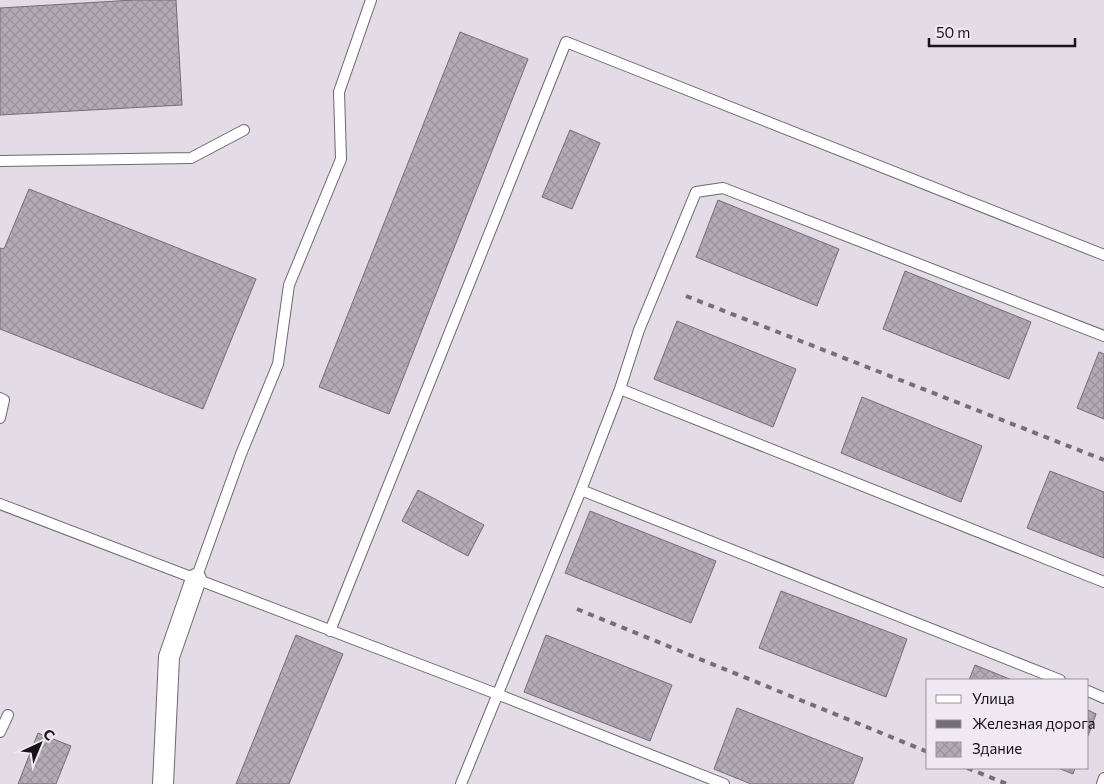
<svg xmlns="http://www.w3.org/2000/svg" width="1104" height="784" font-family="Commissioner,sans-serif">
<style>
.building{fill:url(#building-cross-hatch);stroke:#746d75}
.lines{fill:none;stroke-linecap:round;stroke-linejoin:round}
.service-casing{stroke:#6e6870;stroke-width:12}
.minor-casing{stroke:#6e6870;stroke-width:22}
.service{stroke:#fff;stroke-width:10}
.minor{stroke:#fff;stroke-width:20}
.rail{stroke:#746f75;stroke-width:4;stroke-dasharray:6 6;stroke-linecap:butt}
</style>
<defs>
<pattern id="building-cross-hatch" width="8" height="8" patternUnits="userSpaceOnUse" patternTransform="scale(1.25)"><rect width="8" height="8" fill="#b3abb4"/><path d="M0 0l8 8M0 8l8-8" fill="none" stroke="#99929a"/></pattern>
</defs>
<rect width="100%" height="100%" fill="#e3dbe5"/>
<path class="building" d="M134 0H176L182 105 0 115V8Z
M460 32 528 59 389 414 319 387Z
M570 130 600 143 572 209 542 197Z
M29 189 256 279 203 409 0 329V248L4 249Z
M718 200 839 249 817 306 696 257Z
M905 271 1031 322 1009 379 883 329Z
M677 321 796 369 773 427 654 379Z
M1099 352 1104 354V419L1077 408Z
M862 397 982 446 961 502 841 453Z
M1050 471 1104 492V558L1027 528Z
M418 490 484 525 468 556 402 521Z
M590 511 716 561 691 623 565 573Z
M781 591 907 639 886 697 759 648Z
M296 635 343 654 289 784H236Z
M546 635 672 685 650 741 524 692Z
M975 665 1012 680H969Z
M737 708 863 758 853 784H751L714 769Z
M1088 710 1096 714 1088 736Z
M38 733 71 746 56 784H18Z
M1058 768H1075L1073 774Z"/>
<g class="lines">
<defs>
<path id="service" d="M0 161 191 158 244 130
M620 389 1104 582
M0 398 4 400 0 418
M581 490 1060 680
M0 504 497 694 724 784
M196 579 241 454 278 364 289 285 341 159 339 92 371 0
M330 631 566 42 1104 255
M1088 691 1104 698
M0 732 8 715
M461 784 581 490 620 389 639 330 696 192 723 188 1104 336
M1102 784 1104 778"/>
<path id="minor" d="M163 784 169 657 196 579"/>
</defs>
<use href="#service" class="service-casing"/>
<use href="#minor" class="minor-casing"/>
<use href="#service" class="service"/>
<use href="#minor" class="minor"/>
<path class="rail" d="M686 296 1104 460
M577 609 928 752
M967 768 1007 784"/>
</g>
<rect x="926" y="679" width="162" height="90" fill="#f0e8f2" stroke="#99939a"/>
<rect x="936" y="695" width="25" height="8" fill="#ffffff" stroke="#99939a"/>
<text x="972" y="704" font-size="15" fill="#171417">Улица</text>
<rect x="936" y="720" width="25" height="8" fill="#746f75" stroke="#99939a"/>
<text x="972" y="729" font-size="15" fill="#171417">Железная дорога</text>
<rect x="936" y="742" width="25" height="15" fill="url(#building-cross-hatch)" stroke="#99939a"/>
<text x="972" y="754" font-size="15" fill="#171417">Здание</text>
<g transform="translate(40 744) rotate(44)" stroke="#f0e8f2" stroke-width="4" paint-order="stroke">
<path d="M0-4L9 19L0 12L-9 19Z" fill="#171417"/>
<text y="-8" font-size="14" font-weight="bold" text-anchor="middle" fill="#171417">С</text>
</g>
<path d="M929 38v8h146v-8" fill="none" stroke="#171417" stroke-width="2.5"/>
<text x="936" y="38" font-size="15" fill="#171417" stroke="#f0e8f2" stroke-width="4" paint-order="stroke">50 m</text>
</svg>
